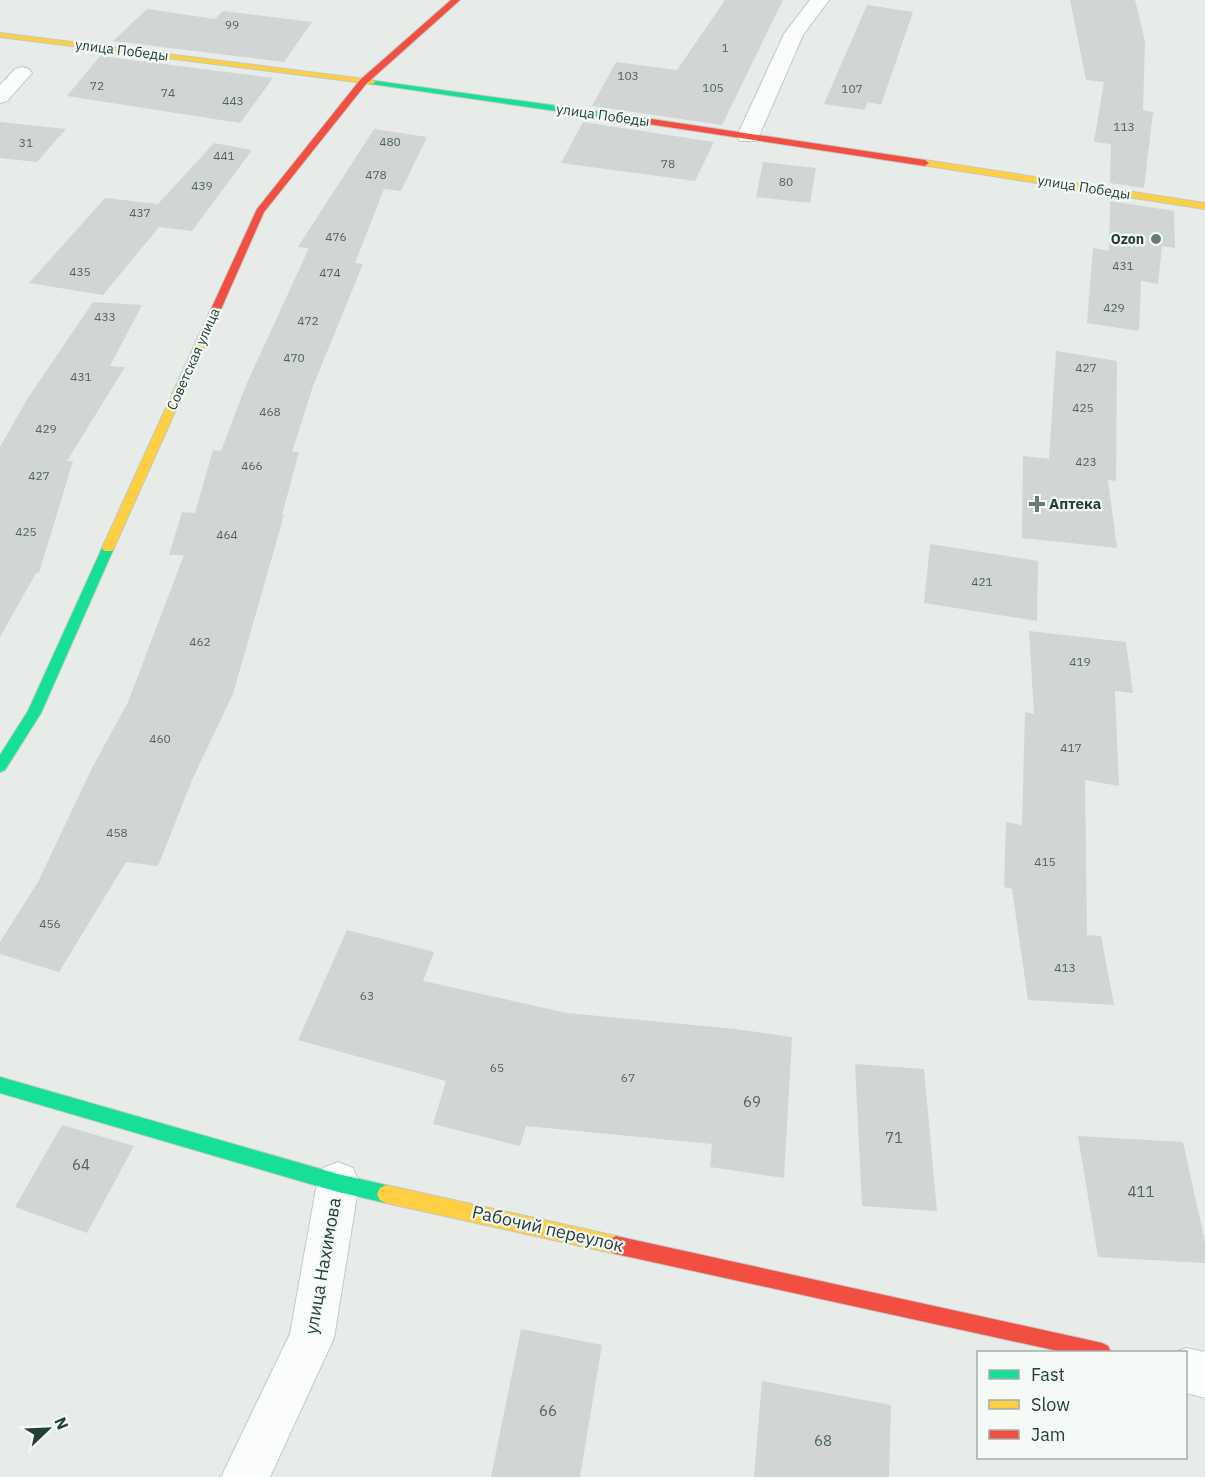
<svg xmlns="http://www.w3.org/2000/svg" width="1205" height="1477" font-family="'IBM Plex Sans',sans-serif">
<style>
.building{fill:#d1d5d3}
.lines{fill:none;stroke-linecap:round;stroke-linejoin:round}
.street-casing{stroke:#c4c9c6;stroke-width:2}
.fast-casing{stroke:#c2c9c6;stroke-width:2}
.slow-casing{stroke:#c2c9c6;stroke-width:2}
.jam-casing{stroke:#c2c9c6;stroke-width:2}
.street{fill:#fbfcfc;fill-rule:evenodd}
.fast{fill:#16e098;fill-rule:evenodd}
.slow{fill:#ffcf43;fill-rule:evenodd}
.jam{fill:#f24e42;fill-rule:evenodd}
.poi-dot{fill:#687c75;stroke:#f5faf7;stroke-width:2}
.labels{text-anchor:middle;stroke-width:4.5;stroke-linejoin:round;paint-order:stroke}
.number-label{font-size:12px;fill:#4f645e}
.far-street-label{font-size:14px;fill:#243f37;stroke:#f5faf7}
.far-poi-label{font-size:14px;font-weight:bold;fill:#243f37;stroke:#f5faf7;text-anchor:end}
.poi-label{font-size:15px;font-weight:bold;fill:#243f37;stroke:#f5faf7;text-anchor:start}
.near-number-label{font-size:15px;fill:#4f645e}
.near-street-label{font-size:18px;fill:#243f37;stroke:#f5faf7}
</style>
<rect width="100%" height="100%" fill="#e7ece9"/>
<path class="building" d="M725 0H783L722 125 592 106 616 62 677 70Z
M1070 0H1135L1145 41 1143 110 1153 112 1144 188 1110 183 1111 144 1094 142 1104 82 1086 80Z
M867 5 913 12 881 105 868 102 864 110 824 104Z
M147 9 215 19 223 11 312 22 284 62 113 41Z
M100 56 273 78 240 123 67 96Z
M0 122 66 129 37 162 0 158Z
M583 122 714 142 695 181 561 163Z
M374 129 427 137 401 191 384 189 355 263 363 264 313 386 292 452H299L282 515H284L233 694 192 780 158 866 126 862 59 972 0 954V942L38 882 91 770 128 702 184 555H169L182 512 195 513 213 450 221 451 246 385 309 248 298 247Z
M214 143 252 150 192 231 159 227 103 295 29 283 105 198 158 204Z
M763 162 816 168 810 203 756 197Z
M1110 201 1174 211 1175 248 1162 246 1158 284 1141 281 1139 331 1087 323 1093 248 1109 251Z
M93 302 142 305 110 366 125 367 67 461H73L39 573H36L0 637V447L26 401Z
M1056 351 1117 361 1116 481 1108 480 1117 548 1022 538 1023 456 1049 459Z
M930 544 1038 561 1037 621 924 603Z
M1029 631 1126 642 1133 693 1115 691 1119 786 1085 780 1087 935 1101 936 1114 1005 1028 1000 1012 889 1004 887 1006 822 1022 825 1025 712 1034 714Z
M347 930 434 952 423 981 567 1013 735 1029 792 1037 784 1178 710 1167 712 1144 526 1126 520 1146 433 1124 446 1081 298 1040Z
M855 1064 924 1069 937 1211 862 1206Z
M62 1125 134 1146 87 1233 15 1207Z
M1078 1136 1183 1142 1205 1242V1263L1098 1257Z
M521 1329 602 1345 580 1477H491Z
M762 1381 891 1405 889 1477H754Z"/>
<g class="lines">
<defs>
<path id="street" d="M810 0H829L803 35 759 136 756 141H740L737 136 784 34Z
M22 67 29 69 32 73 7 101 0 103V85L15 69Z
M338 1162 353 1168 359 1183 334 1338 270 1477H221L290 1334 317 1183 323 1168Z
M1186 1348 1205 1352V1398L1186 1393V1352H1176Z"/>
<path id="fast" d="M369 80 638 117 642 120 638 123 372 84H369Z
M108 544 114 548 41 713 5 770 0 772V755L28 711 102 548Z
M0 1077 338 1174 386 1185 392 1188 395 1194 392 1200 386 1203 338 1192 0 1093Z"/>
<path id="slow" d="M0 33 372 80 376 82 372 84 0 37Z
M925 160 1205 203V209L922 165V161Z
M212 315 217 318 114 548 112 551H104L102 548 207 318Z
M386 1185 616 1236 622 1239 625 1245 622 1251 616 1254 386 1203 380 1200 377 1194 380 1188Z"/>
<path id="jam" d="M451 0H460L366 84 264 212 217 318 216 320H208L207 318 257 209 360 80Z
M638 117 925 160 929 163 925 166 635 122V118Z
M616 1236 1102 1343 1108 1346 1111 1352H1063L616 1254 610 1251 607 1245 610 1239Z"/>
</defs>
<use href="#street" class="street-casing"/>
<use href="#fast" class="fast-casing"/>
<use href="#slow" class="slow-casing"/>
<use href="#jam" class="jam-casing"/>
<use href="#street" class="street"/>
<use href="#fast" class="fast"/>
<use href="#slow" class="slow"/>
<use href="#jam" class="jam"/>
</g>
<g class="poi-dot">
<circle cx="1156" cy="239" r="6"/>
<path d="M1034 495h6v6h6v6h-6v6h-6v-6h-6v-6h6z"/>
</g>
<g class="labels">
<g class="number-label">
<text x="232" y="29">99</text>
<text x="725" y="52">1</text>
<text x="628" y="80">103</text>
<text x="97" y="90">72</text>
<text x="713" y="92">105</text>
<text x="852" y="93">107</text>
<text x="168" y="97">74</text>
<text x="233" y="105">443</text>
<text x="1124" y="131">113</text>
<text x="390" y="146">480</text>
<text x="26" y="147">31</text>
<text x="224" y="160">441</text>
<text x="668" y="168">78</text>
<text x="376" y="179">478</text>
<text x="786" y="186">80</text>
<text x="202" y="190">439</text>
<text x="140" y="217">437</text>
<text x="336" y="241">476</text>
<text x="1123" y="270">431</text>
<text x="80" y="276">435</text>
<text x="330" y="277">474</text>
<text x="1114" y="312">429</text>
<text x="105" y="321">433</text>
<text x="308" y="325">472</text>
<text x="294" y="362">470</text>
<text x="1086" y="372">427</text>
<text x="81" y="381">431</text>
<text x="1083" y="412">425</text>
<text x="270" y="416">468</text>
<text x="46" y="433">429</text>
<text x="1086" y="466">423</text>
<text x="252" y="470">466</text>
<text x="39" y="480">427</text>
<text x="26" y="536">425</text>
<text x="227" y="539">464</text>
<text x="982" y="586">421</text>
<text x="200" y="646">462</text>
<text x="1080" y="666">419</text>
<text x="160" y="743">460</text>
<text x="1071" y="752">417</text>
<text x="117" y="837">458</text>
<text x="1045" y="866">415</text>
<text x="50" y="928">456</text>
<text x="1065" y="972">413</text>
<text x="367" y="1000">63</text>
<text x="497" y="1072">65</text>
<text x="628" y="1082">67</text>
</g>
<g class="far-street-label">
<text transform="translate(122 50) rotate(7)" y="5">улица Победы</text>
<text transform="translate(603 115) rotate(8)" y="5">улица Победы</text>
<text transform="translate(1084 187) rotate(9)" y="5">улица Победы</text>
<text transform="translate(193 359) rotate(-66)" y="5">Советская улица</text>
</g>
<g class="far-poi-label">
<text x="1144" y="244">Ozon</text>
</g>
<g class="poi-label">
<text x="1049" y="509">Аптека</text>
</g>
<g class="near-number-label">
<text x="752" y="1107">69</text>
<text x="894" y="1143">71</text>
<text x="81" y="1170">64</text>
<text x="1141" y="1197">411</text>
<text x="548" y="1416">66</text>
<text x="823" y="1446">68</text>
</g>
<g class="near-street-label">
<text transform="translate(548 1229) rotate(13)" y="6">Рабочий переулок</text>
<text transform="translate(323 1266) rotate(-80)" y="6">улица Нахимова</text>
</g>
</g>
<rect x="977" y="1351" width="210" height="108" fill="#f5faf7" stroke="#a1afaa" stroke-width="1.5"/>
<rect x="989" y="1370" width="30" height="9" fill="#16e098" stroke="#a1afaa" stroke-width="1.5"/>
<text x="1031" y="1381" font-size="18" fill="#243f37">Fast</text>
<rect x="989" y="1400" width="30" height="9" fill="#ffcf43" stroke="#a1afaa" stroke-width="1.5"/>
<text x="1031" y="1411" font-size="18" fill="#243f37">Slow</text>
<rect x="989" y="1430" width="30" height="9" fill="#f24e42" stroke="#a1afaa" stroke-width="1.5"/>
<text x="1031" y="1441" font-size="18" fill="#243f37">Jam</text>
<g transform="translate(48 1429) rotate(67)" stroke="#f5faf7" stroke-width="4.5" paint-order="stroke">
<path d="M0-4.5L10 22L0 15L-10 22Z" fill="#243f37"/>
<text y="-9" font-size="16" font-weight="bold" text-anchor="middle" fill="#243f37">N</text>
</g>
</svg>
